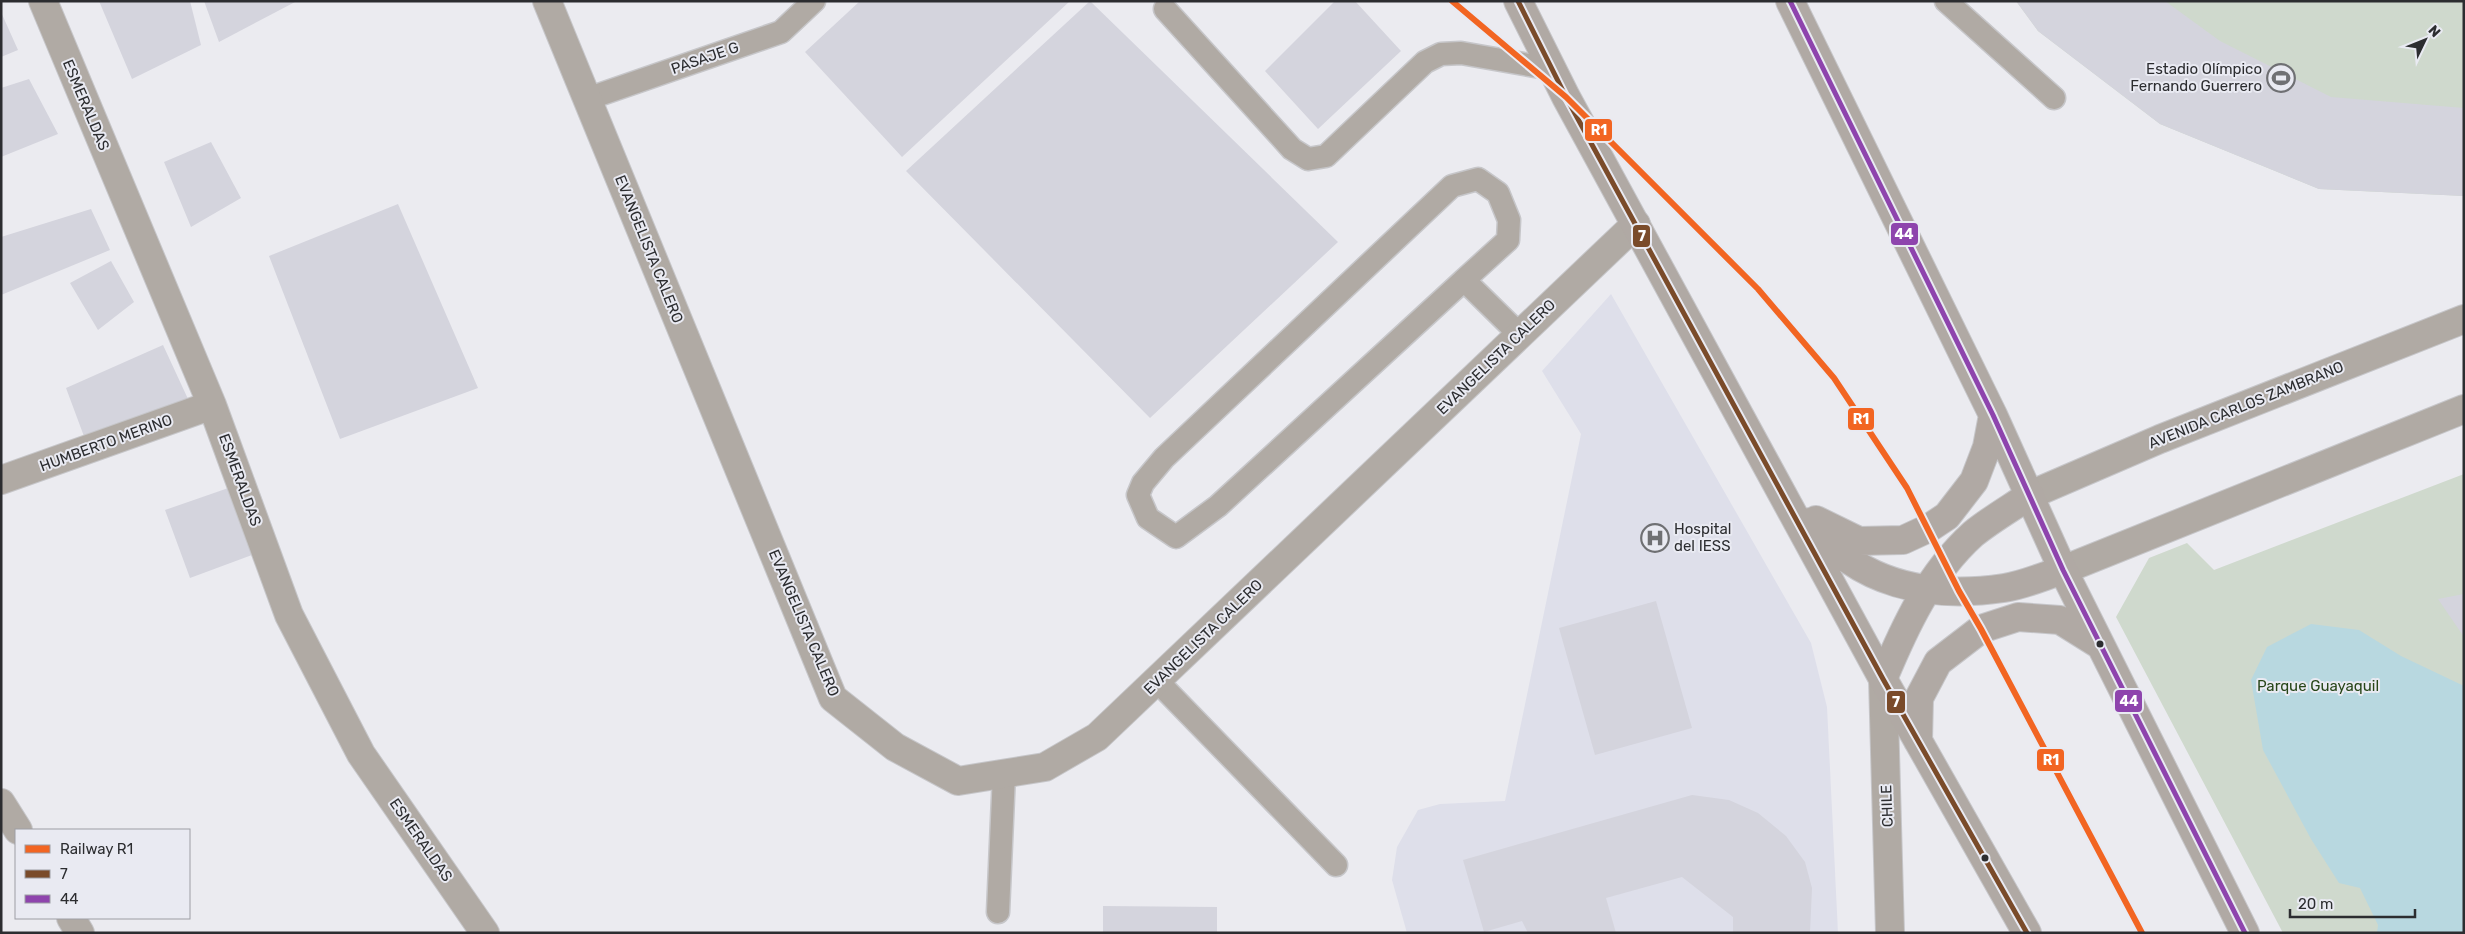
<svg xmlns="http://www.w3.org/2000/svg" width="2465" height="934" font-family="Rubik,sans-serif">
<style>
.built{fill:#dedfea}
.green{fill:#cfd9cd}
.water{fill:#b8d8e0}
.building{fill:#d4d4dd}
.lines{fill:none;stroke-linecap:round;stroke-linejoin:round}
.lane-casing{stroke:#c6c6c9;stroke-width:25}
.street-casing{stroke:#c6c6c9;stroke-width:30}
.secondary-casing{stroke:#c6c6c9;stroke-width:30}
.lane{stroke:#b0aaa4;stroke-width:22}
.street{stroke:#b0aaa4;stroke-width:28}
.secondary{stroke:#b0a9a4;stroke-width:28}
.bus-1-casing{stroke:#e9eaf2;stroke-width:9}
.bus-2-casing{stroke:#e9eaf2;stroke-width:9}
.bus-1{stroke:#7a4b2a;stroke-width:5}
.bus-2{stroke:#8e44ad;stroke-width:5}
.rail-1-casing{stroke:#e9eaf2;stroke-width:10}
.rail-1{stroke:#f26522;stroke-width:6}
.bus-dot{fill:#2c2d30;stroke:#e9eaf2;stroke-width:2}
.labels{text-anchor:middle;stroke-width:4;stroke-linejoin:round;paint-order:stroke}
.street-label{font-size:15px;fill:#2c2d30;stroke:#e9eaf2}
.poi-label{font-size:15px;fill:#2c2d30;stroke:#e9eaf2;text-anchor:end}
.park-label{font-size:15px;fill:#274619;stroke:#e9eaf2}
.line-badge{stroke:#e9eaf2;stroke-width:2}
.badge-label{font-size:14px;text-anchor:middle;font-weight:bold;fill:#fff}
</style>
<rect width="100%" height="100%" fill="#ebebf0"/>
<path class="built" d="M1611 294 1811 643 1827 707 1838 933H1407L1392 880 1397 847 1418 810 1440 804 1505 801 1581 434 1542 371Z"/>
<path class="green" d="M2016 1H2464V196L2319 189 2160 124 2038 31Z
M2464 474V933H2283L2116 617 2149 558 2187 543 2214 570Z"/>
<path class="water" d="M2311 624 2359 630 2401 656 2464 686V933H2377L2378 925 2360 888 2339 883 2311 839 2263 750 2251 680 2267 647Z"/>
<path class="building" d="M99 1H190L201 45 132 79Z
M204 1H297L219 42Z
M860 1H1070L902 157 805 52Z
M1090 1 1338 242 1150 418 906 171Z
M1335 1H1355L1401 51 1318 129 1265 71Z
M2016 1H2165L2220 41 2331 97 2464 108V196L2319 189 2160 124 2038 31Z
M1 12 18 50 1 57Z
M29 79 58 134 1 157V88Z
M211 142 241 198 191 227 164 162Z
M398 204 478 388 340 439 269 256Z
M91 209 110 250 1 295V237Z
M111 261 134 302 98 330 70 283Z
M163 345 188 399 85 439 66 388Z
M237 485 263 551 190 578 165 510Z
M2464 594V637L2438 599Z
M1656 601 1692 728 1595 755 1559 628Z
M1692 795 1729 800 1758 813 1786 836 1805 862 1812 888 1810 933H1733V917L1682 877 1606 898 1616 933H1528L1522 921 1484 932 1463 860Z
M1103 906 1217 907V933H1103Z"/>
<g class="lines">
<defs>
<path id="lane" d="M1946 1 2054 98
M1165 9 1292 149 1308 159 1326 156 1425 62 1441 54 1461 53 1552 69
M587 99 781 32 814 1
M1464 280 1218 506 1176 537 1148 518 1138 495 1143 483 1164 458 1452 186 1478 179 1498 193 1509 220 1508 240 1464 280 1519 334
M1157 681 1336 865
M998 912 1004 774"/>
<path id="street" d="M43 1 212 405 289 615 361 754 485 933
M547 1 833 698 895 747 958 781 1045 767 1097 737 1636 224
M1 480 212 405
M2030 495 2160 439 2464 319
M2063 570 2464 409
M1883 679 1890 933
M1 803 18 830
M71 918 80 933"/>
<path id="secondary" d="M1518 1 1566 97 1883 679 2027 933
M1790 1 1993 415 2063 570 2245 933
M1816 520 1859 541 1903 540 1929 528 1947 516 1974 481 1987 447 1993 415
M1809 522C1858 585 1929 599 2004 588 2024 585 2044 576 2063 570
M1883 679C1905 626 1929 574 1973 534 1990 520 2011 508 2030 495
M1918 741 1919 698 1938 662 1981 629 2018 617 2060 620 2100 645"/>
</defs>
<use href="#lane" class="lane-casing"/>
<use href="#street" class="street-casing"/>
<use href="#secondary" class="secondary-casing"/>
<use href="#lane" class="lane"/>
<use href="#street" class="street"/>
<use href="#secondary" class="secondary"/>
<defs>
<path id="bus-1" d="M1518 1 1566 97 1883 679 2027 933"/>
<path id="bus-2" d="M1790 1 1993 415 2063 570 2245 933"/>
</defs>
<use href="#bus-1" class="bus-1-casing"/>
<use href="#bus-2" class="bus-2-casing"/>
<use href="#bus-1" class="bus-1"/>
<use href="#bus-2" class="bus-2"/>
<defs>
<path id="rail-1" d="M1452 1 1566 97 1758 289 1834 378 1907 488 1959 591 1981 629 2142 933"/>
</defs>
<use href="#rail-1" class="rail-1-casing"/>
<use href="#rail-1" class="rail-1"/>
</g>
<defs>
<symbol id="stadium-ring" viewBox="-11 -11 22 22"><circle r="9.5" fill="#e9eaf2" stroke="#6f7073" stroke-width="1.5"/><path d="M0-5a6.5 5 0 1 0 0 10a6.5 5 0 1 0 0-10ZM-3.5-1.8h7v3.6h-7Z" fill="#6f7073"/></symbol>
<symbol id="hospital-ring" viewBox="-11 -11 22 22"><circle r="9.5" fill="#e9eaf2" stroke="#6f7073" stroke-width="1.5"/><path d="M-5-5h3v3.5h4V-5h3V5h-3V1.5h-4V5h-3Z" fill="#6f7073"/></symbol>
</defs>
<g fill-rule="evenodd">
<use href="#stadium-ring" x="2265" y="62" width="32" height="32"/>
<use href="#hospital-ring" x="1639" y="522" width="32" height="32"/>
</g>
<g class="bus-dot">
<circle cx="2100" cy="644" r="4.5"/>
<circle cx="1985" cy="858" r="4.5"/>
</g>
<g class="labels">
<g class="street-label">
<text transform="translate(705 58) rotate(-19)" y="5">PASAJE G</text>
<text transform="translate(86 105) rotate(67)" y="5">ESMERALDAS</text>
<text transform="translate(649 249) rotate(68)" y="5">EVANGELISTA CALERO</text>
<text transform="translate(1496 357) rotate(-44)" y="5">EVANGELISTA CALERO</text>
<text transform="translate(2246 405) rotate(-22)" y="5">AVENIDA CARLOS ZAMBRANO</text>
<text transform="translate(106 443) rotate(-20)" y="5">HUMBERTO MERINO</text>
<text transform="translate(240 480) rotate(70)" y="5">ESMERALDAS</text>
<text transform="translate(804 623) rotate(67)" y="5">EVANGELISTA CALERO</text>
<text transform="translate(1203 637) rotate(-44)" y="5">EVANGELISTA CALERO</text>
<text transform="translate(1887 806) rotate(-92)" y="5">CHILE</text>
<text transform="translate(421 840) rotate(55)" y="5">ESMERALDAS</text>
</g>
<g class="poi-label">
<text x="2262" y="74">Estadio Olímpico<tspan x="2262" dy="17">Fernando Guerrero</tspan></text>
<text x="1674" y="534" text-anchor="start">Hospital<tspan x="1674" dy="17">del IESS</tspan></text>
</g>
<g class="park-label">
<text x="2318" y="691">Parque Guayaquil</text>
</g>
</g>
<g class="line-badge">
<rect x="1584" y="118" width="29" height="24" rx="5" fill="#f26522"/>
<rect x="1890" y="222" width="29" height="24" rx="5" fill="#8e44ad"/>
<rect x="1632" y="224" width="19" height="24" rx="5" fill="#7a4b2a"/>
<rect x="1847" y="407" width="28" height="24" rx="5" fill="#f26522"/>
<rect x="2114" y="689" width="29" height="24" rx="5" fill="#8e44ad"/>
<rect x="1886" y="690" width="20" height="24" rx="5" fill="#7a4b2a"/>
<rect x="2036" y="748" width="29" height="24" rx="5" fill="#f26522"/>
</g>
<g class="badge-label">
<text x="1599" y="135">R1</text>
<text x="1904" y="239">44</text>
<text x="1642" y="241">7</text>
<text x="1861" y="424">R1</text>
<text x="2129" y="706">44</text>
<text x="1896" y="707">7</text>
<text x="2051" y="765">R1</text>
</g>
<rect width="2465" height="934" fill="none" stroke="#2c2d30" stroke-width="5"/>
<rect x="15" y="829" width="175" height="90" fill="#e9eaf2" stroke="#9d9ea4"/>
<rect x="25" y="845" width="25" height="8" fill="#f26522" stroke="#9d9ea4"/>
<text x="60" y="854" font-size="15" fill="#2c2d30">Railway R1</text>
<rect x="25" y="870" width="25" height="8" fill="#7a4b2a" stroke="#9d9ea4"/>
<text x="60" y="879" font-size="15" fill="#2c2d30">7</text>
<rect x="25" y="895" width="25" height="8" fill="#8e44ad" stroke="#9d9ea4"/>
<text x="60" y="904" font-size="15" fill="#2c2d30">44</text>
<g transform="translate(2425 40) rotate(47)" stroke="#e9eaf2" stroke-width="4" paint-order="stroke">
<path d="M0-4L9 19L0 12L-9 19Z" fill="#2c2d30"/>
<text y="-8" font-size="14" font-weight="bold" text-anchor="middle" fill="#2c2d30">N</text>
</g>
<path d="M2290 909v8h125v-8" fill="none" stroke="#2c2d30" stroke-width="2.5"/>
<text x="2298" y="909" font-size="15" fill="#2c2d30" stroke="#e9eaf2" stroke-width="4" paint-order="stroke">20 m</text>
</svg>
